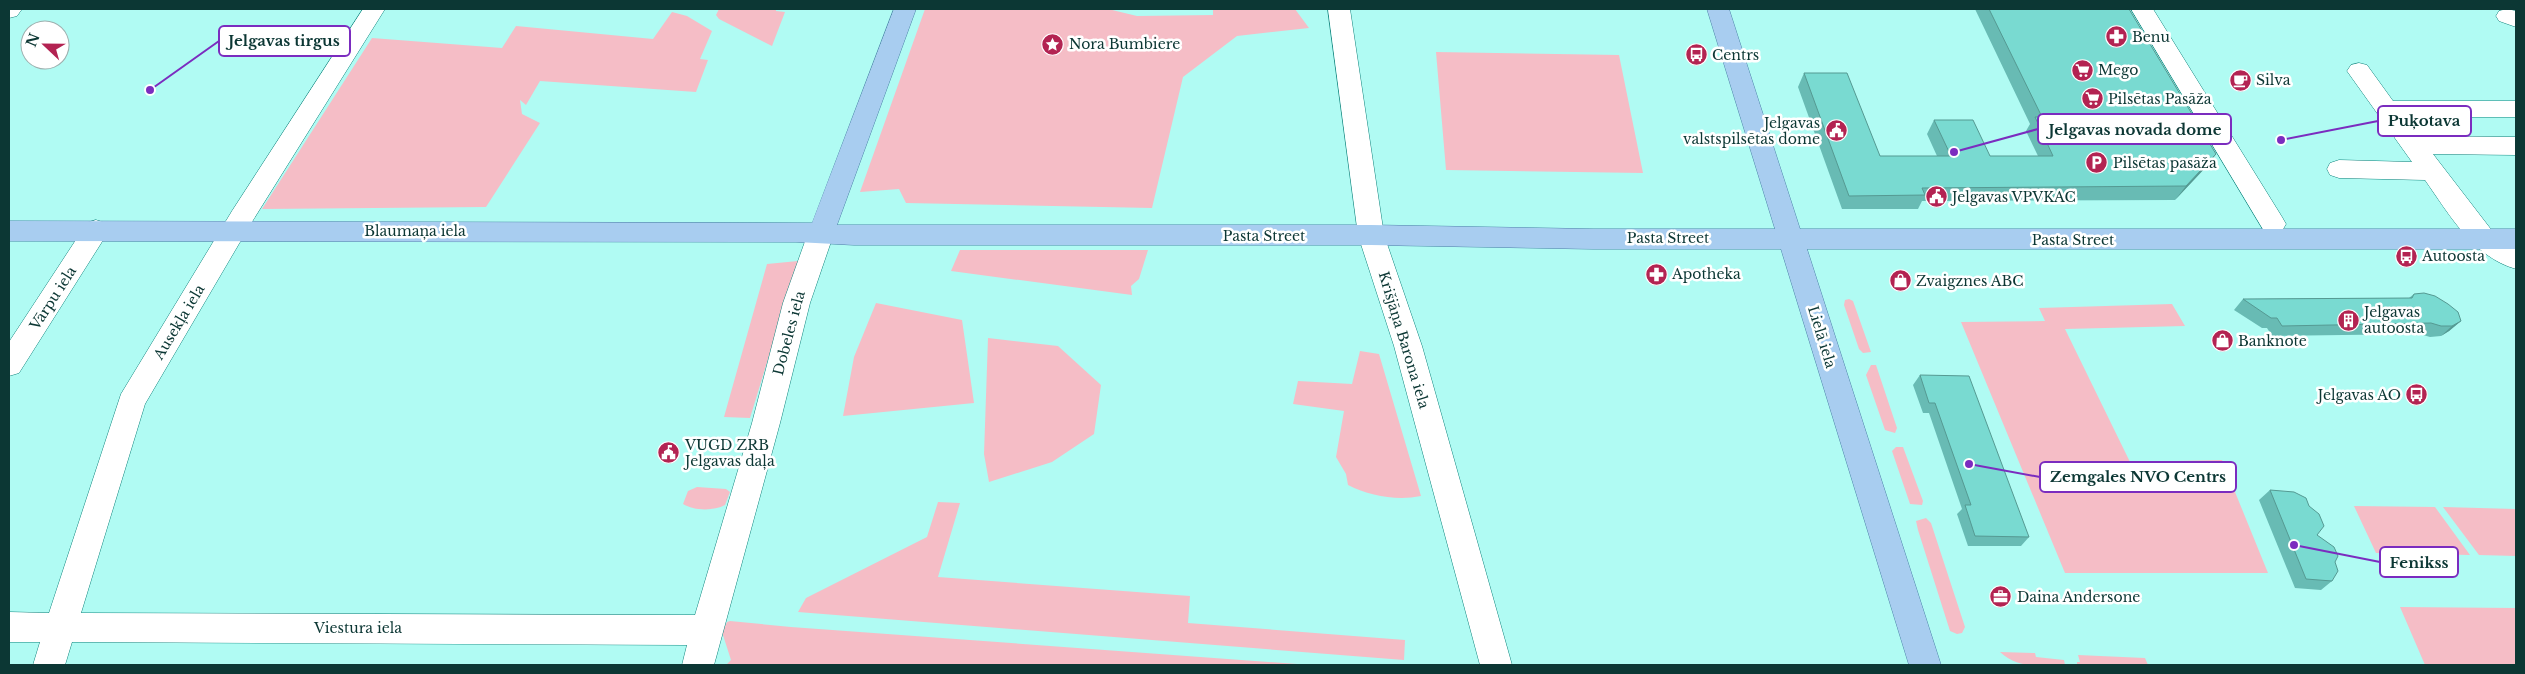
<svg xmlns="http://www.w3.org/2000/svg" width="2525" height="674" font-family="'Libre Baskerville',serif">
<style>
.green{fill:#f5bdc6}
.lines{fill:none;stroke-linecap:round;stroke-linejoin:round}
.minor-casing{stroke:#0f837c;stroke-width:1}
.major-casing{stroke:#4c83a8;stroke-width:1}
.minor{fill:#fff;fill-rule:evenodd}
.major{fill:#a8cdf0;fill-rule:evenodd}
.wall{fill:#68bbb4}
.shaded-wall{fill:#559992}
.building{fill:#79dad1;stroke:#559992}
.labels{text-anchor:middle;stroke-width:5;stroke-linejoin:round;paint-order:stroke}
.poi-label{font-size:14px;fill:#0c3734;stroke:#fff;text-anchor:start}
.street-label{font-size:14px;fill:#0c3734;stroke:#fff}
.leader{fill:none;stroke:#7b2cbf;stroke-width:2}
.callout-dot{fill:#7b2cbf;stroke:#fff;stroke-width:2}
.callout{fill:#fff;stroke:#7b2cbf;stroke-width:2}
.callout-label{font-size:15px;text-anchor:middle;font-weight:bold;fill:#0c3734}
</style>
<rect width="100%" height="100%" fill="#b0fbf3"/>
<path class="green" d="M719 9H776V11L785 12 772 46 719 19 716 15Z
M925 9H1108L1137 16 1213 15V9H1295L1309 28 1237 36 1183 77 1152 208 906 203 899 189 860 192Z
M672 12 687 16 712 31 700 59 708 60 696 92 540 81 526 105 520 100 522 114 540 123 486 207 262 209 372 38 502 48 516 26 653 39Z
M1436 52 1619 55 1643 173 1446 170Z
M960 250H1148L1139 279 1131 286 1132 295 951 271Z
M798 261 750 418 724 417 767 264Z
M1849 299 1853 301 1871 352 1863 353 1859 349 1844 305 1845 300Z
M876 303 962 320 974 403 843 416 854 357Z
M2172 304 2185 326 2065 329 2130 462 2222 460 2268 573H2065L1961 322 2045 321 2039 308Z
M988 338 1058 346 1101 385 1094 434 1052 462 989 482 984 454Z
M1360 351 1379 354 1421 496C1397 501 1370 496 1348 485L1346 474 1336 457 1344 411 1293 404 1298 381 1352 384Z
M1871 365H1876L1897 428 1895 433 1885 430 1866 375Z
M1896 447H1903L1923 501 1922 505 1910 504 1892 451Z
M697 487 726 489 730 492 725 505C714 511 694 511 683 504L688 491Z
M938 502 960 503 938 577 1190 596 1188 623 1405 640 1404 660 798 612 806 598 927 537Z
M2354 506 2435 507 2470 555 2376 553Z
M2443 507 2516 509V556L2479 555Z
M1926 518 1931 523 1965 627 1962 633 1957 634 1950 631 1918 530 1916 521Z
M2400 607 2516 608V665H2425Z
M730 621 791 627 1311 665H726L731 660 722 632 727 622Z
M2000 652 2035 653 2036 657 2064 660 2065 665C2040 665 2020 670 2000 652Z
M2078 655 2145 658 2148 665H2077V662H2080Z"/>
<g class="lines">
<defs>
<path id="minor" d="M9 9H22L17 16 9 18Z
M363 9H385L250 225 145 404 81 613 695 615 752 423 783 303 808 233 812 226 821 223 830 226 834 233 810 303 780 423 714 665H682L687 645 72 642 65 665H33L40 642H9V612L49 613 121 394 232 211Z
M1328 9H1350L1384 235 1422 346 1512 665H1480L1394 346 1358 235Z
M2131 9H2153L2282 217 2286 224 2282 231 2273 233 2264 231Z
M2507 9 2516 11V27L2499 21 2496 16 2499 11Z
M2359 63 2367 65 2393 101H2516V117H2406L2420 136 2516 137V155L2433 154 2493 232 2516 246V269C2473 257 2449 214 2425 180L2339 178 2330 175 2327 169 2330 163 2339 160 2412 162 2347 71 2351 65Z
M96 220 105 223 109 230 105 237 19 373 9 376V342L87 223Z"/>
<path id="major" d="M894 9H916L837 225H1371L1593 229H1775L1707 9H1729L1800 229H2516V249H1807L1941 665H1909L1781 249H1593L1371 245H854L796 242 9 241V221L812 223Z"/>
</defs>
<use href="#minor" class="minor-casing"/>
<use href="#major" class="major-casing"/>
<use href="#minor" class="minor"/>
<use href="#major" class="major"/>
</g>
<path class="wall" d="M1975 9H2129L2216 154 2206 167 2175 200 1922 201 1918 209H1842L1798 87 1804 73 1880 156H1937L1927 134 1934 120 1990 156H2038L2026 131 2030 124Z
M2414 294 2461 321 2449 331 2441 336 2430 337 2420 334 2272 336 2267 328H2262L2234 310 2243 299 2409 298Z
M1920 375 2029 537 2021 546H1968L1957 514 1962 509 1929 413H1923L1913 385Z
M2270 490 2309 506 2317 535 2335 562 2332 581 2321 590 2295 588 2259 500Z"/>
<path class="shaded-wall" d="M2216 154 2206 167 2175 200 2186 186Z
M2461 321 2449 331 2441 336 2452 326Z"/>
<path class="building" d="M1989 9H2129L2216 154 2186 186 1922 188 1925 195 1849 196 1804 73H1847L1880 156H1951L1934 120H1973L1990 156H2053L2035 117H2042Z
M2424 293 2435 296 2448 304 2458 312 2461 321 2452 326H2441L2431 323 2282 326 2277 318H2271L2243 299 2412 298 2414 294Z
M1920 375 1969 376 2029 537 1975 536 1965 505H1971L1935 403H1929Z
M2270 490 2294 492 2306 498 2309 506 2319 514 2324 526 2317 535 2334 547 2338 556 2335 562 2338 571 2332 581 2306 579Z"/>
<defs>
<symbol id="pharmacy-disc" viewBox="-11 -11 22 22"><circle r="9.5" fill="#b32352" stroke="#fff"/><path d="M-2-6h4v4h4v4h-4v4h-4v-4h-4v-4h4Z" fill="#fff"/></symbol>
<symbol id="sight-disc" viewBox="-11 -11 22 22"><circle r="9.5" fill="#b32352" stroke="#fff"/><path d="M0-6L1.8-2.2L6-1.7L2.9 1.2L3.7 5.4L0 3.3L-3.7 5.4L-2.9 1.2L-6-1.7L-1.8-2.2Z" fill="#fff"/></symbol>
<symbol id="bus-disc" viewBox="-11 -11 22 22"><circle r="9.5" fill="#b32352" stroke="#fff"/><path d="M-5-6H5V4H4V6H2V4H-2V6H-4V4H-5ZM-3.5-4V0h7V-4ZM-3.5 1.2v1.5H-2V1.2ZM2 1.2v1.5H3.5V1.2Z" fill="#fff"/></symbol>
<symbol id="supermarket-disc" viewBox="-11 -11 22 22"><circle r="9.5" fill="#b32352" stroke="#fff"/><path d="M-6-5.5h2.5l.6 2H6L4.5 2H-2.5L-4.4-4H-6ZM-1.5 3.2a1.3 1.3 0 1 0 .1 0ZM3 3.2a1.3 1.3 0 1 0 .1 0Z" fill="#fff"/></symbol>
<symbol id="cafe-disc" viewBox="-11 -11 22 22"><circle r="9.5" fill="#b32352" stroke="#fff"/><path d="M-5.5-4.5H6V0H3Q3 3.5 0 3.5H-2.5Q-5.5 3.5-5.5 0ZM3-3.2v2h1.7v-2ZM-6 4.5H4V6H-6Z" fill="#fff"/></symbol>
<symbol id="civic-disc" viewBox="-11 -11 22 22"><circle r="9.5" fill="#b32352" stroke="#fff"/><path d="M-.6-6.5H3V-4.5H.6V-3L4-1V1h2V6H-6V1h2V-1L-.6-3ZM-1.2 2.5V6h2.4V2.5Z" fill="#fff"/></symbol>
<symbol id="parking-disc" viewBox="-11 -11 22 22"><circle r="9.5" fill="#b32352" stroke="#fff"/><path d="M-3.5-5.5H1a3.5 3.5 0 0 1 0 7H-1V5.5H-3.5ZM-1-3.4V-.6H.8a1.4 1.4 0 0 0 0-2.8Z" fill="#fff"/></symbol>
<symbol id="shop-disc" viewBox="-11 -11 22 22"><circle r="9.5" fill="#b32352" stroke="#fff"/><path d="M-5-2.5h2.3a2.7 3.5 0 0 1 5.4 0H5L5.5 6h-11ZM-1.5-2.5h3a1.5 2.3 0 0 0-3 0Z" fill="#fff"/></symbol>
<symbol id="building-disc" viewBox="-11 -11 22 22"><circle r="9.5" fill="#b32352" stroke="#fff"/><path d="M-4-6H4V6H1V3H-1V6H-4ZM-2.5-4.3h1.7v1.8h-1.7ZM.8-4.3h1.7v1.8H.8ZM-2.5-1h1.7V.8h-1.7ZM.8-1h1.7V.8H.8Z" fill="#fff"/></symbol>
<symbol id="office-disc" viewBox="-11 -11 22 22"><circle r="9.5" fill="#b32352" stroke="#fff"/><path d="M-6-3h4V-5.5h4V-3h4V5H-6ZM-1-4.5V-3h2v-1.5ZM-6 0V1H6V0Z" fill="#fff"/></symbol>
</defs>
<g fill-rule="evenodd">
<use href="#pharmacy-disc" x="2104" y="24" width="25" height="25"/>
<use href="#sight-disc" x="1040" y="32" width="25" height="25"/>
<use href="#bus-disc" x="1684" y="42" width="25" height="25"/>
<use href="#supermarket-disc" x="2070" y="58" width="25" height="25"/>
<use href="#cafe-disc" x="2228" y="68" width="25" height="25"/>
<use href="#supermarket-disc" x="2080" y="86" width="25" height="25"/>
<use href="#civic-disc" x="1824" y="118" width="25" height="25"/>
<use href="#parking-disc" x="2084" y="150" width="25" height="25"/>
<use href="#civic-disc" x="1924" y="184" width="25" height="25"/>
<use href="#bus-disc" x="2394" y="244" width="25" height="25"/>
<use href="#pharmacy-disc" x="1644" y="262" width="25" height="25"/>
<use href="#shop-disc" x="1888" y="268" width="25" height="25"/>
<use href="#building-disc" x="2336" y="308" width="25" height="25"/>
<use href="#shop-disc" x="2210" y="328" width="25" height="25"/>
<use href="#bus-disc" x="2404" y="382" width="25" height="25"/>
<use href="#civic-disc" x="656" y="440" width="25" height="25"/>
<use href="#office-disc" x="1988" y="584" width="25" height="25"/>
</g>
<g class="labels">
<g class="poi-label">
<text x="2132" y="42">Benu</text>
<text x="1069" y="49">Nora Bumbiere</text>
<text x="1712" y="60">Centrs</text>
<text x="2098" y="75">Mego</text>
<text x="2256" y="85">Silva</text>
<text x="2108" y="104">Pilsētas Pasāža</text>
<text x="1820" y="128" text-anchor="end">Jelgavas<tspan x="1820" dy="16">valstspilsētas dome</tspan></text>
<text x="2113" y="168">Pilsētas pasāža</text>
<text x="1952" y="202">Jelgavas VPVKAC</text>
<text x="2422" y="261">Autoosta</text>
<text x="1672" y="279">Apotheka</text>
<text x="1916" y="286">Zvaigznes ABC</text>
<text x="2364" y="317">Jelgavas<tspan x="2364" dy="16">autoosta</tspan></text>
<text x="2238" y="346">Banknote</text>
<text x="2401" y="400" text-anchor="end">Jelgavas AO</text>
<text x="685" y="450">VUGD ZRB<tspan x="685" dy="16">Jelgavas daļa</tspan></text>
<text x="2017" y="602">Daina Andersone</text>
</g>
<g class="street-label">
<text x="415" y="236">Blaumaņa iela</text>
<text x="1264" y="241">Pasta Street</text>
<text x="1668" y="243">Pasta Street</text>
<text x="2073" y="245">Pasta Street</text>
<text transform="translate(53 298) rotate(-57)" y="5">Vārpu iela</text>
<text transform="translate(179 322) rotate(-59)" y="5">Ausekļa iela</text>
<text transform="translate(789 333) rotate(-75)" y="5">Dobeles iela</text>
<text transform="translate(1822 337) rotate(73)" y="5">Lielā iela</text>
<text transform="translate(1404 340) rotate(73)" y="5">Krišjāņa Barona iela</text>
<text x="358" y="633">Viestura iela</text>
</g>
</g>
<path class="leader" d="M150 90L219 41M2281 140L2378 121M1954 152L2038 129M1969 464L2040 477M2294 545L2380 562"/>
<g class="callout-dot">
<circle cx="150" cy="90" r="5"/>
<circle cx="2281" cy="140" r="5"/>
<circle cx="1954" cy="152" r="5"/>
<circle cx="1969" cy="464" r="5"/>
<circle cx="2294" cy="545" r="5"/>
</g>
<g class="callout">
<rect x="219" y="26" width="131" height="30" rx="5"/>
<rect x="2378" y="106" width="93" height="30" rx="5"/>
<rect x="2038" y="114" width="193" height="30" rx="5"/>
<rect x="2040" y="462" width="196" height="30" rx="5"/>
<rect x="2380" y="547" width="78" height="30" rx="5"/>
</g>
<g class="callout-label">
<text x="284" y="46">Jelgavas tirgus</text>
<text x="2424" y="126">Puķotava</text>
<text x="2135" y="135">Jelgavas novada dome</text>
<text x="2138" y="482">Zemgales NVO Centrs</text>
<text x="2419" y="568">Fenikss</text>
</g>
<rect width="2525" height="674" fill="none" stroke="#0c3734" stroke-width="20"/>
<g transform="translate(45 45) rotate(292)"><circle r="24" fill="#ffffff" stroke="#9eafae"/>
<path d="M0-4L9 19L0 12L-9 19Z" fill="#b32352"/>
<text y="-8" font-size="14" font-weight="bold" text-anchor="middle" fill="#0c3734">N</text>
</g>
</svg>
